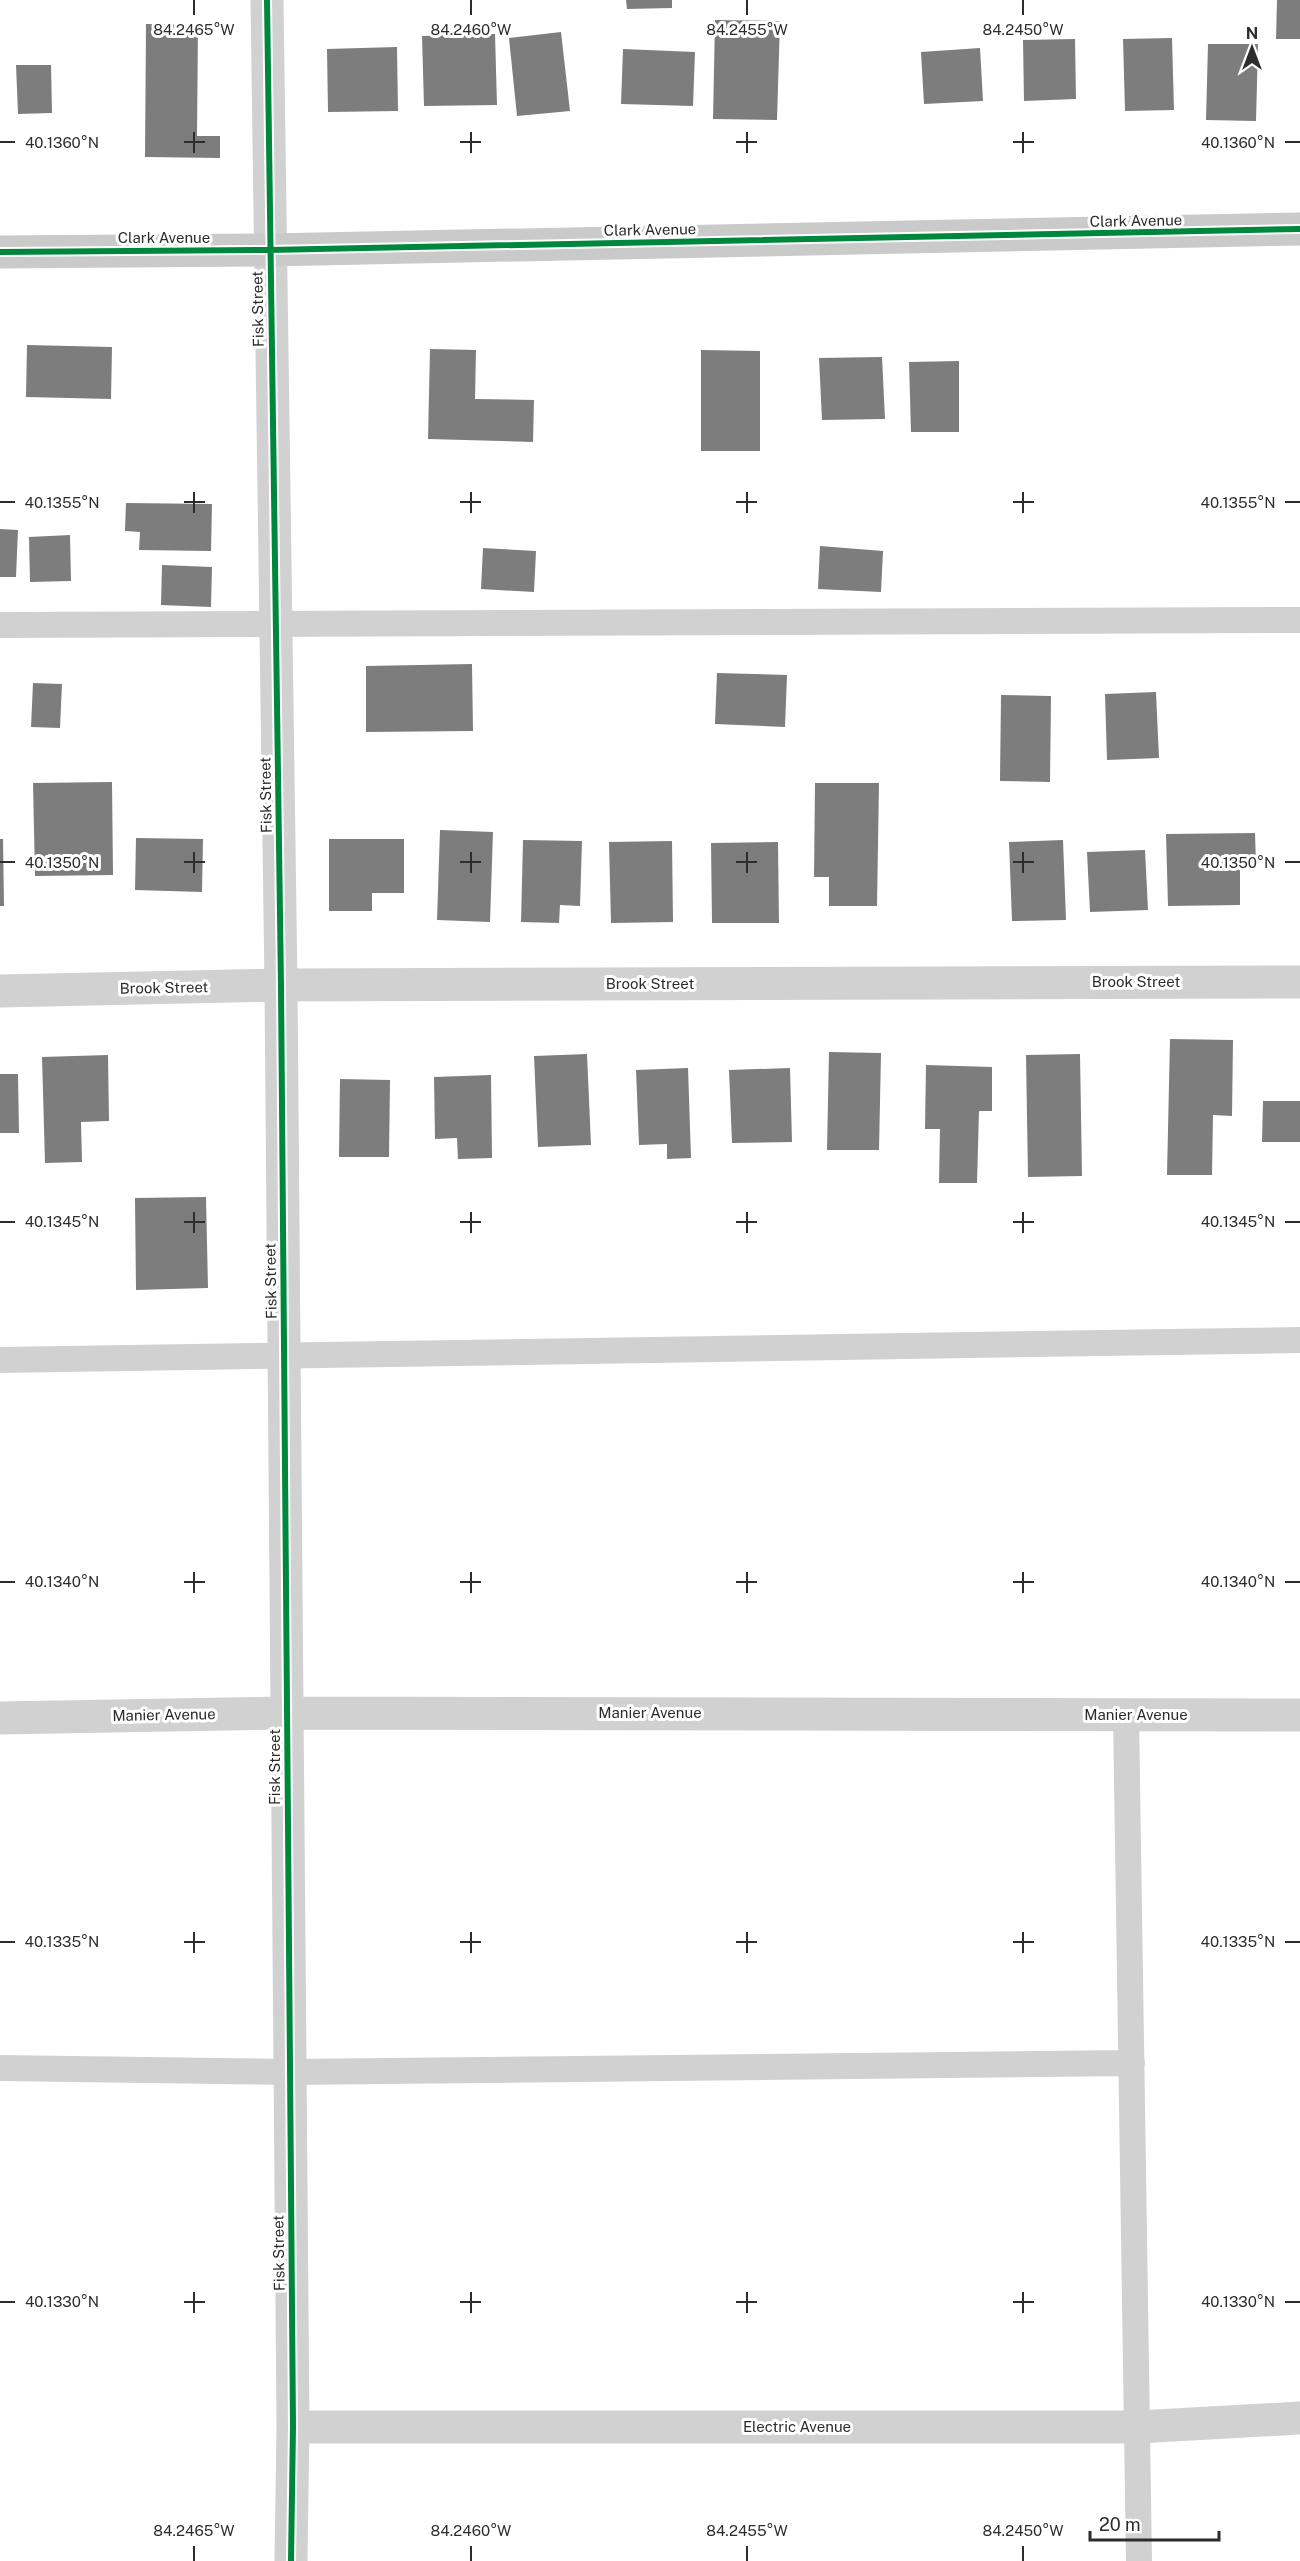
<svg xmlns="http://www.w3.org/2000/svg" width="1300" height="2561" font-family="'Public Sans',sans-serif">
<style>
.building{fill:#7d7d7d}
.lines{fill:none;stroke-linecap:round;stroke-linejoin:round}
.lane{stroke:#d1d1d1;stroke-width:26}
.street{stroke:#d1d1d1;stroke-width:33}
.secondary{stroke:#cacaca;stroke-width:33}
.cycleway-casing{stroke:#fff;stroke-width:10}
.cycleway{stroke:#00873e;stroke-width:6}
.ticks{fill:none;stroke:#2c2c2c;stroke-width:2}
.labels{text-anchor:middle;stroke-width:6;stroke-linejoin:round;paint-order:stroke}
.street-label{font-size:15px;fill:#2c2c2c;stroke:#fff}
.ticks-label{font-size:15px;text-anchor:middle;fill:#2c2c2c;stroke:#fff;stroke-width:6;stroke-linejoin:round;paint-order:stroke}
</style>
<rect width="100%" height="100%" fill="#fff"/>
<path class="building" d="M626 0H672V8L627 9Z
M1277 0H1300V39H1276Z
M715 20 780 21 777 120 713 119Z
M146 24 198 25 197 136H220V158L145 157Z
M561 32 570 111 517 116 509 38Z
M495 34 497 105 424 106 422 36Z
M1172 38 1174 110 1125 111 1123 39Z
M1075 39 1076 99 1024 101 1023 40Z
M1208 44H1258L1256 121 1206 120Z
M397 47 398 111 328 112 327 49Z
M980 48 983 101 924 104 921 52Z
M623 49 695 52 693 106 621 104Z
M16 65H51L52 113 18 114Z
M27 345 112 347 111 399 26 397Z
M430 349 476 350 475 399 534 400 533 442 428 439Z
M701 350 760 351V451H701Z
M882 357 885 419 822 420 819 358Z
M959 361V432H911L909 362Z
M126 503 212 504 211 551 139 550 140 532 125 531Z
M0 529 18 530 16 577H0Z
M70 535 71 581 30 582 29 537Z
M820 546 883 551 881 592 818 589Z
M483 548 536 551 534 592 481 589Z
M162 565 212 567 211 607 161 605Z
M472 664 473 731 366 732V666Z
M717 673 787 675 785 727 715 724Z
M33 683 62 684 60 728 31 727Z
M1156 692 1159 758 1107 760 1105 694Z
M1001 695 1051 696 1050 782 1000 781Z
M112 782 113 875 35 876 33 783Z
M815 783H879L877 906H829V877H814Z
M440 830 493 832 490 922 437 920Z
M1255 833 1256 865H1240V905L1168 906 1166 834Z
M136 838 203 839 202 892 135 890Z
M0 839H3L4 906H0Z
M329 839H404V893H372V911H329Z
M523 840 582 841 580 906 560 905 559 923 521 922Z
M1063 840 1066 920 1012 921 1009 842Z
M672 841 673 922 611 923 609 842Z
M778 842 779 923H712L711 843Z
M1145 850 1148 910 1090 912 1087 852Z
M1170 1039 1233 1040 1232 1116 1213 1115 1212 1175H1167Z
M829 1052 881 1053 879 1150H827Z
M587 1054 591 1145 538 1147 534 1056Z
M1080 1054 1082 1176 1028 1177 1026 1055Z
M108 1055 109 1121 81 1122 82 1162 45 1163 42 1057Z
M926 1065 992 1067V1111H979L977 1183H939L940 1129H925Z
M688 1068 691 1158 667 1159V1144L639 1145 636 1070Z
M790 1068 792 1142 732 1143 729 1070Z
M0 1074H18L19 1133H0Z
M491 1075 492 1158 458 1159 457 1138 435 1139 434 1077Z
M340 1079 390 1080 389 1157H339Z
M1263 1101H1300V1142H1262Z
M206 1197 208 1288 136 1290 135 1198Z"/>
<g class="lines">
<path class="lane" d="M0 625 1300 620
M0 1360 1300 1340
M1126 1715 1139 2561
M0 2068 289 2072 1132 2063"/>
<path class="street" d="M267 0 281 985 293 2427 291 2561
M0 991 281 985 1300 982
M0 1718 287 1713 1300 1715
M293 2427H1138L1300 2418"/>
<path class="secondary" d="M0 252 269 250 1300 229"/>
<defs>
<path id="cycleway" d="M267 0 281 985 293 2427 291 2561
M0 252 269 250 1300 229"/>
</defs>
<use href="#cycleway" class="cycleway-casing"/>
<use href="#cycleway" class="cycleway"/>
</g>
<path class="ticks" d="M194 0V15M471 0V15M747 0V15M1023 0V15M194 132V153M471 132V153M747 132V153M1023 132V153M0 142H15M184 142H205M460 142H481M736 142H757M1013 142H1034M1285 142H1300M194 492V513M471 492V513M747 492V513M1023 492V513M0 502H15M184 502H205M460 502H481M736 502H757M1013 502H1034M1285 502H1300M194 852V873M471 852V873M747 852V873M1023 852V873M0 862H15M184 862H205M460 862H481M736 862H757M1013 862H1034M1285 862H1300M194 1212V1233M471 1212V1233M747 1212V1233M1023 1212V1233M0 1222H15M184 1222H205M460 1222H481M736 1222H757M1013 1222H1034M1285 1222H1300M194 1572V1593M471 1572V1593M747 1572V1593M1023 1572V1593M0 1582H15M184 1582H205M460 1582H481M736 1582H757M1013 1582H1034M1285 1582H1300M194 1932V1953M471 1932V1953M747 1932V1953M1023 1932V1953M0 1942H15M184 1942H205M460 1942H481M736 1942H757M1013 1942H1034M1285 1942H1300M194 2292V2313M471 2292V2313M747 2292V2313M1023 2292V2313M0 2302H15M184 2302H205M460 2302H481M736 2302H757M1013 2302H1034M1285 2302H1300M194 2546V2561M471 2546V2561M747 2546V2561M1023 2546V2561"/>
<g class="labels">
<g class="street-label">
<text transform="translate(1136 221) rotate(-1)" y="5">Clark Avenue</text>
<text transform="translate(650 230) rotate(-1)" y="5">Clark Avenue</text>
<text x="164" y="243">Clark Avenue</text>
<text transform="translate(258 309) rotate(-91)" y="5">Fisk Street</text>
<text transform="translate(266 795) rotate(-91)" y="5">Fisk Street</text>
<text x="1136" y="987">Brook Street</text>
<text x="650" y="989">Brook Street</text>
<text transform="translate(164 988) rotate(-1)" y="5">Brook Street</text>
<text transform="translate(271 1281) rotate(-91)" y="5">Fisk Street</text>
<text x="650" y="1718">Manier Avenue</text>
<text transform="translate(164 1715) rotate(-1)" y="5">Manier Avenue</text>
<text x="1136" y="1720">Manier Avenue</text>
<text transform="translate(275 1767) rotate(-90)" y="5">Fisk Street</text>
<text transform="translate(279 2253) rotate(-91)" y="5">Fisk Street</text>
<text x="797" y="2432">Electric Avenue</text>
</g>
</g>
<g class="ticks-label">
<text x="194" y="35">84.2465°W</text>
<text x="471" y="35">84.2460°W</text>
<text x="747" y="35">84.2455°W</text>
<text x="1023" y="35">84.2450°W</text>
<text x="62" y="148">40.1360°N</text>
<text x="1238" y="148">40.1360°N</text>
<text x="62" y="508">40.1355°N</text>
<text x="1238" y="508">40.1355°N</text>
<text x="62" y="868">40.1350°N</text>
<text x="1238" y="868">40.1350°N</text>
<text x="62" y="1227">40.1345°N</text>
<text x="1238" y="1227">40.1345°N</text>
<text x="62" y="1587">40.1340°N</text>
<text x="1238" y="1587">40.1340°N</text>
<text x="62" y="1947">40.1335°N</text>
<text x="1238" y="1947">40.1335°N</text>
<text x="62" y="2307">40.1330°N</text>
<text x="1238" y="2307">40.1330°N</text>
<text x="194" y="2536">84.2465°W</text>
<text x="471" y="2536">84.2460°W</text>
<text x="747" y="2536">84.2455°W</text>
<text x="1023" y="2536">84.2450°W</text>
</g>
<g transform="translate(1252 48)" stroke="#ffffff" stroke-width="4.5" paint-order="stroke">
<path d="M0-4.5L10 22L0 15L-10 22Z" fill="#2c2c2c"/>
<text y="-9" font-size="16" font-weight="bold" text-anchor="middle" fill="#2c2c2c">N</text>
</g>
<path d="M1090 2531v9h129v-9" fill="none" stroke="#2c2c2c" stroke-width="3"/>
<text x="1099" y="2531" font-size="18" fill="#2c2c2c" stroke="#ffffff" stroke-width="4.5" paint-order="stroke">20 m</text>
</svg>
